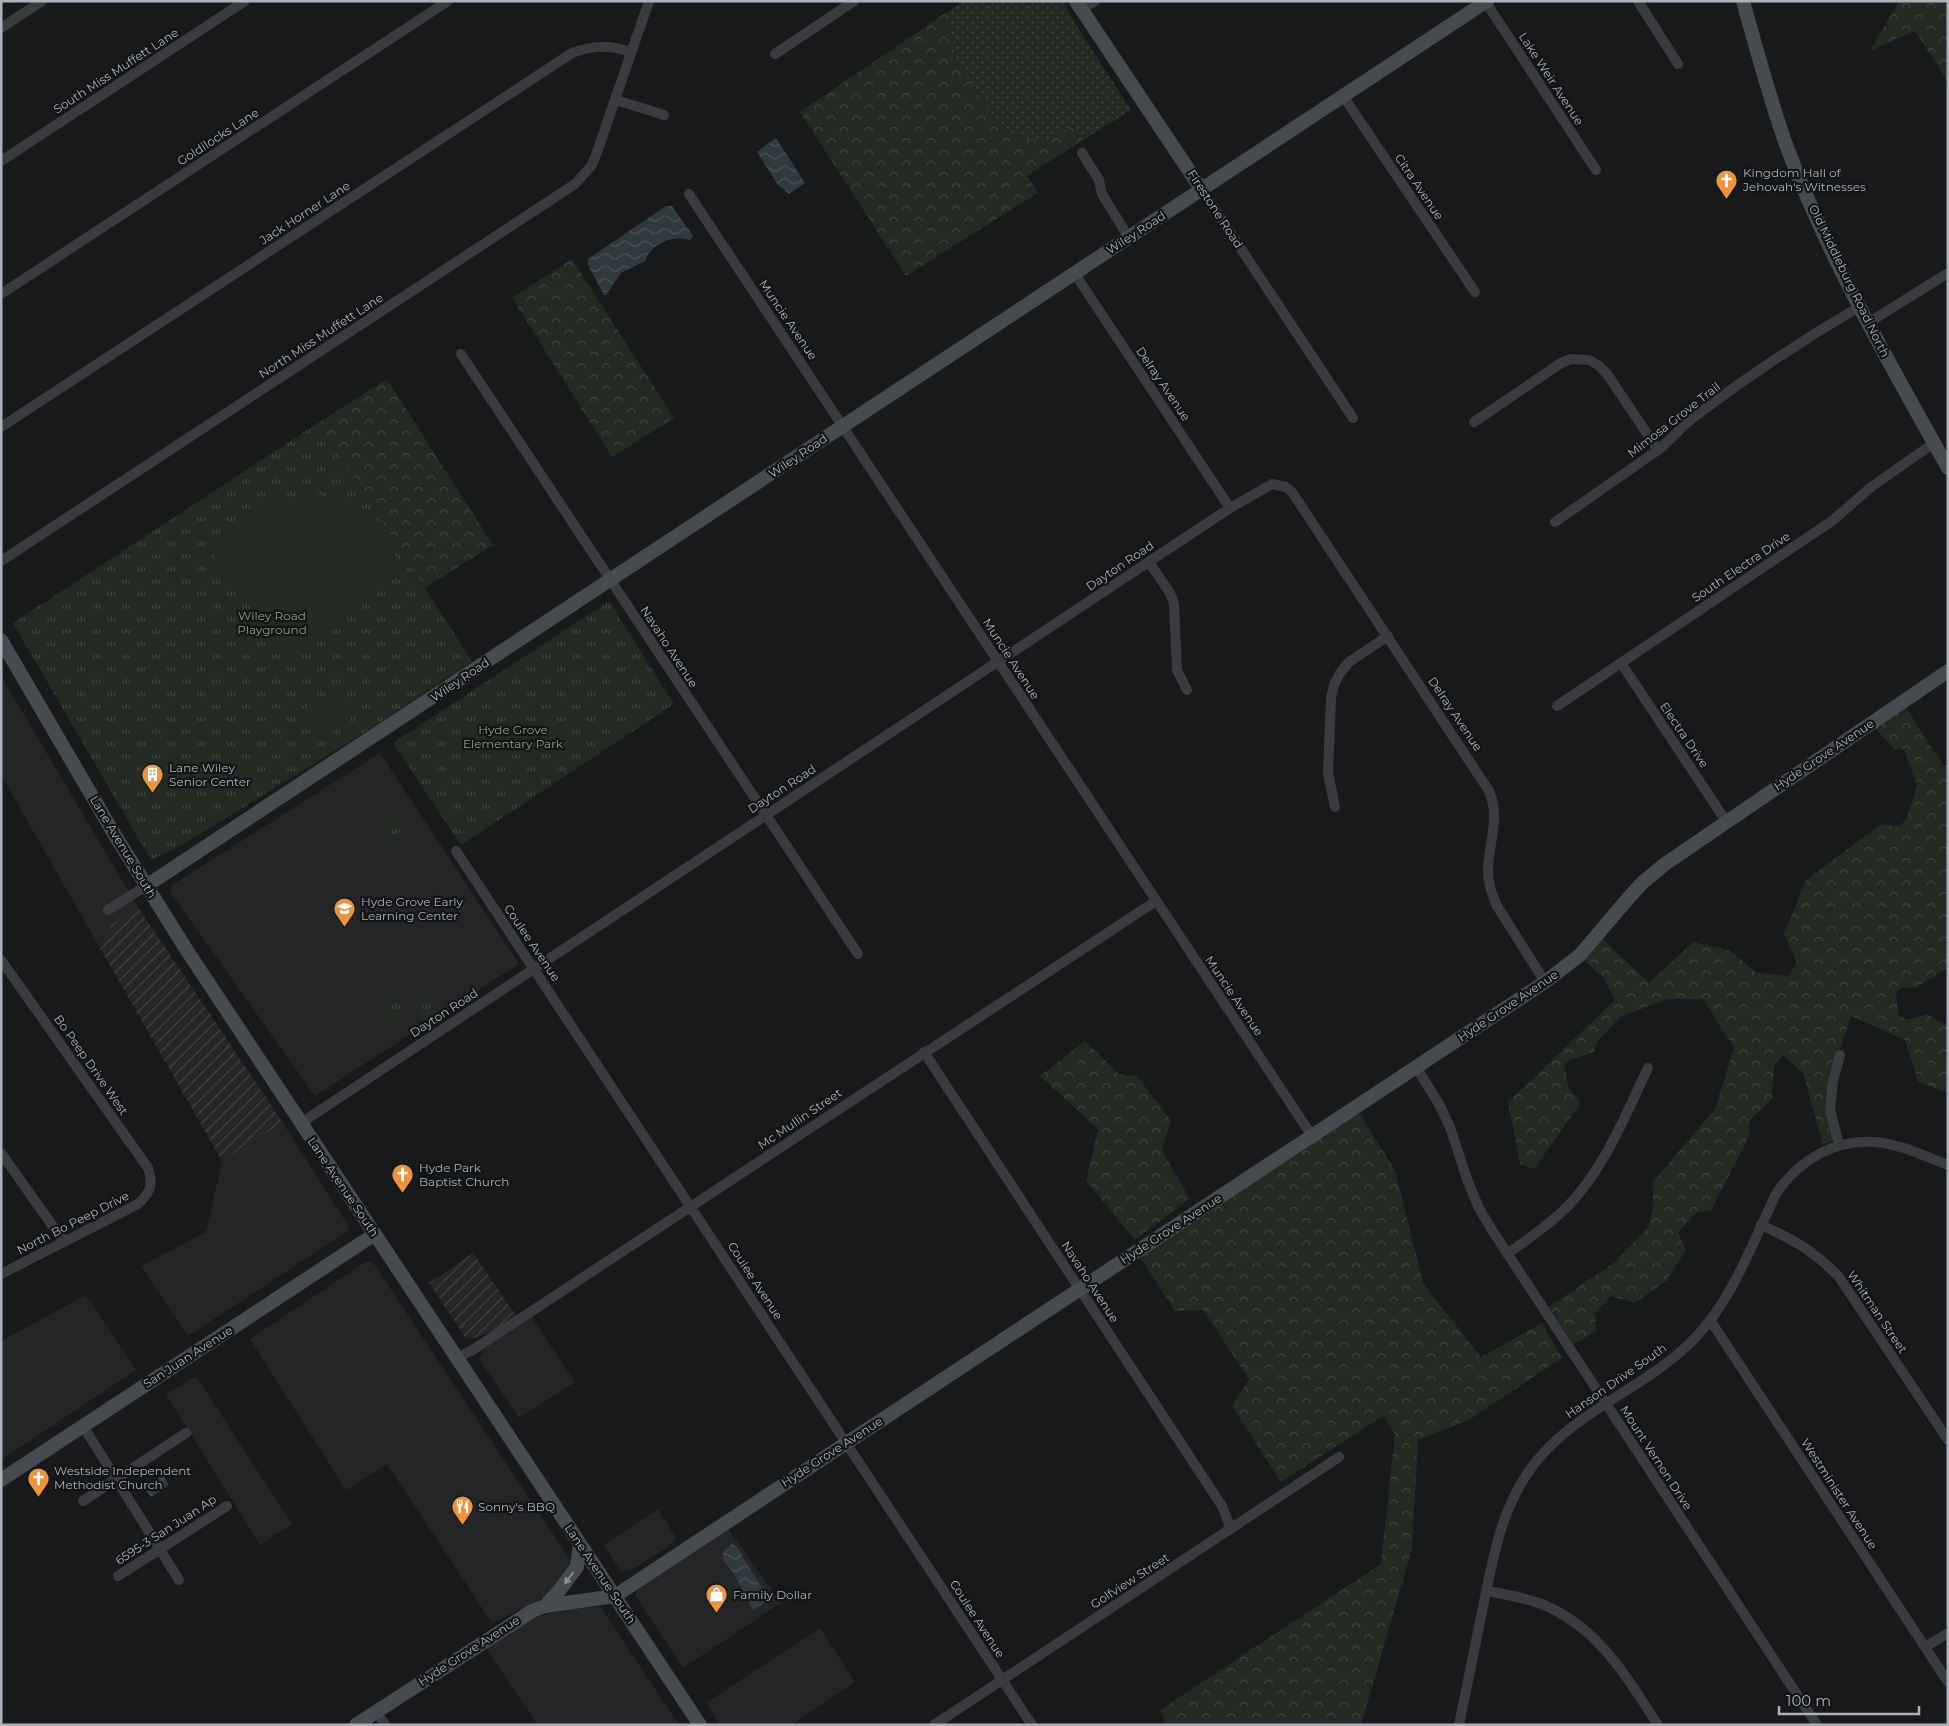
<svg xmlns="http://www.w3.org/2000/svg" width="1949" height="1726" font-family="Montserrat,sans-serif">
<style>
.built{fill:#242527}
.industrial{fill:url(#industrial-furrows)}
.grass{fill:url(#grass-dots)}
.forest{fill:url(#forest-crowns)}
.park{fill:url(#park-tufts)}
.pitch{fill:#222a22}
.water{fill:url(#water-waves)}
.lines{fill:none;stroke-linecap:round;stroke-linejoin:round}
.street{stroke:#393b3f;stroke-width:10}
.secondary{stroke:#474b4f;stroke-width:14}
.oneway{fill:#888e95}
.labels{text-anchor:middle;stroke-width:4.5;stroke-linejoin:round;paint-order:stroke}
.street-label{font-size:12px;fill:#abb2ba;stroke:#131415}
.poi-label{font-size:12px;fill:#abb2ba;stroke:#131415;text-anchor:start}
.park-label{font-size:12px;fill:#87a483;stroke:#131415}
</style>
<defs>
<pattern id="industrial-furrows" width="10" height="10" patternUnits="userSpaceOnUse" patternTransform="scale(1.25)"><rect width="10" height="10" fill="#242527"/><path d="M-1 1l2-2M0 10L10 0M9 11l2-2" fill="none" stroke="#414244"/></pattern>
<pattern id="grass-dots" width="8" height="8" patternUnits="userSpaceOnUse" patternTransform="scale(1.25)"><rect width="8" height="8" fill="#222a22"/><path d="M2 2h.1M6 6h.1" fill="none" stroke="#3f4640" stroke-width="1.8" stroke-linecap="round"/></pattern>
<pattern id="forest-crowns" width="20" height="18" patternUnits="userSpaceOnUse" patternTransform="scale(1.25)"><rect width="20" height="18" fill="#222a22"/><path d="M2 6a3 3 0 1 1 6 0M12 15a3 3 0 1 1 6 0" fill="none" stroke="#3f4640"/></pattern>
<pattern id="park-tufts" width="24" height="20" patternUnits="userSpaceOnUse" patternTransform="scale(1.25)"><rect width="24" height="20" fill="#222a22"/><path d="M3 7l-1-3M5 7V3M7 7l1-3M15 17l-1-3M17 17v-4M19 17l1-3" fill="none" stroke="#3f4640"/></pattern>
<pattern id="water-waves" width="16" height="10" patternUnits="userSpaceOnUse" patternTransform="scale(1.25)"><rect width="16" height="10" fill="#2e3a3e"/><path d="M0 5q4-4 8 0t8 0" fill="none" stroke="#4a5458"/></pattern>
</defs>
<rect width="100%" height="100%" fill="#18191a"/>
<path class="built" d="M1 676 138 907 111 925 108 935 97 943 1 775Z
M380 753 519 964 315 1096 170 892 172 885Z
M283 1123 349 1227 345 1233 188 1336 141 1266 206 1232 222 1161Z
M367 1261 374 1264 573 1564 559 1585 541 1599 492 1623 387 1464 346 1490 250 1339Z
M86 1295 136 1370 1 1460V1341Z
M531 1316 575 1382 519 1418 479 1359 485 1347Z
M196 1376 292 1524 260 1545 166 1394Z
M658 1509 676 1538 669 1546 632 1570 621 1572 604 1545Z
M728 1528 781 1603 683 1668 635 1595 639 1588Z
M600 1606 679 1725H538L485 1647 510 1630 534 1618 562 1610Z
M820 1628 855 1682 791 1725H720L706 1703Z"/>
<path class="industrial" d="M138 907 283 1123 222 1161 97 943 108 935 111 925Z
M473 1253 517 1317 492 1332 467 1340 429 1283Z"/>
<path class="grass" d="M964 1H1063L1076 25 1131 110 1083 140 1073 125 1045 143 1003 131 956 61 947 12Z"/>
<path class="forest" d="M1899 1H1948V82L1915 31 1870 51Z
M947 12 956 61 1003 131 1045 143 1073 125 1083 140 1027 176 1038 193 906 276 800 112Z
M572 259 674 418 612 457 512 298Z
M387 379 493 545 425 588 318 423Z
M1905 706 1943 765H1948V968L1917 987 1901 988 1896 993 1898 1014 1907 1020 1927 1014 1944 1025 1948 1021V1093L1918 1082 1905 1040 1851 1016 1829 1083 1833 1140 1823 1145 1803 1073 1783 1055 1774 1066 1772 1099 1750 1120V1134L1711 1211 1696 1212 1678 1233 1686 1250 1666 1281 1635 1303 1611 1296 1595 1313 1596 1331 1574 1345 1549 1307 1615 1262 1649 1226 1653 1209V1182L1715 1109 1734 1048 1703 999H1667L1620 1017 1597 1042 1594 1052 1564 1062 1568 1086 1581 1103 1534 1169 1520 1164 1508 1102 1615 1000 1603 977 1583 960 1602 938 1649 983 1693 942 1729 950 1757 973 1788 976 1797 963 1784 934 1806 880 1881 824 1898 827 1906 820 1917 785 1904 750 1894 749 1874 727Z
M1085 1041 1119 1074 1137 1076 1171 1121 1162 1150 1190 1199 1135 1240 1086 1181 1098 1129 1040 1076Z
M1358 1111 1395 1170 1423 1283 1481 1357 1542 1323 1562 1358 1469 1420 1418 1440 1412 1549 1361 1725H1166L1160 1710 1381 1564 1395 1434 1383 1416 1281 1482 1232 1406 1249 1379 1203 1310 1175 1311 1140 1257Z"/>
<path class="park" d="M318 423 472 661 370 729 184 844 151 860 13 623Z
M609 601 674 704 461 845 393 743Z
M394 818 401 825 402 830 393 836 381 835 380 832 384 823Z
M430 998 438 1012 424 1021 416 1007Z
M397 1000 404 1009 403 1011 388 1021 380 1010Z"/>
<path class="pitch" d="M314 493 344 502 369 516 405 569 295 652 282 650 205 544 266 506Z
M332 692 351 720 338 728 319 700Z
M315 703 334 731 321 740 302 711Z"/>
<path class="water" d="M776 138 805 183 789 194 778 185 757 152Z
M666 206H672L693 236 690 240C671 235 652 243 645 261L621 273 606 295H604L588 265V259Z
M163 1475 169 1485 151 1497 144 1487Z
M732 1544 737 1547 767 1597 768 1599C764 1604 759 1607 753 1609L744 1596 741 1587 731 1569 724 1562 723 1552Z"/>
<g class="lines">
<path class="street" d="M1485 1 1596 170
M1638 1 1678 64
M1082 9 1095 1
M1 28 42 1
M775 54 854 1
M1343 96 1475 292
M616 100 664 115
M1082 153 1099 180 1102 194 1129 238
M1 161 245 1
M1202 190 1353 418
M689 194 1312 1136
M1075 274 1230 508
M1 294 448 1
M1868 323 1948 273
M461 354 858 954
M1474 422 1561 363 1571 359 1589 360 1598 365 1607 374 1658 450
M1 427 572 53C593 45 609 45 631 52
M1555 522 1658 450C1671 440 1682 426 1694 417 1747 377 1802 340 1859 307
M1 561 575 184 592 165 597 152 649 1
M1149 562 1170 593 1174 604 1177 670 1187 690
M1621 663 1726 821
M1557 706 1832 521 1871 487 1934 443
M1335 807 1328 773 1331 698 1334 685 1340 673 1349 662 1388 636
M456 851 1032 1725
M108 910 146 886
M1 960 148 1168C154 1184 150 1193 138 1204L1 1274
M924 1052 1222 1506 1231 1529
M1416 1067 1439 1104 1450 1127 1468 1182 1479 1208 1490 1227 1817 1725
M301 1123 1230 508 1272 484 1286 487 1292 492 1489 791C1501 820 1488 842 1488 872 1488 883 1492 895 1497 906L1545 982
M1839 1145 1830 1109 1833 1081 1840 1055
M1 1153 64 1242
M1761 1225C1793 1239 1814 1251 1839 1277L1948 1440
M1507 1254C1528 1239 1549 1225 1567 1207 1605 1168 1625 1116 1648 1068
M1710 1320 1948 1682
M457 1357 471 1351 1156 901
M83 1426 179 1580
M83 1501 186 1433
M118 1576 227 1506
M1487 1591C1504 1594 1522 1597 1539 1603 1597 1625 1626 1676 1658 1725
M1925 1647 1948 1633
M376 1711 385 1725
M934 1725 1339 1457
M1459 1725C1467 1684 1476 1643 1484 1602 1493 1559 1500 1516 1525 1477 1566 1412 1645 1391 1696 1337 1734 1297 1753 1241 1777 1192 1800 1160 1834 1139 1875 1142 1900 1144 1924 1156 1948 1165"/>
<path class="secondary" d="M1076 1 1202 190
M1743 1C1757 51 1770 101 1788 150 1830 261 1890 364 1948 468
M1 640 116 837 186 949 700 1725
M146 886 1487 1
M1 1480 375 1234
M545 1606 558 1592 577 1567 580 1544
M356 1725 532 1611 545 1606 615 1596 1545 982 1580 955 1625 902 1642 883 1665 864 1948 671"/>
</g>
<defs><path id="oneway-solid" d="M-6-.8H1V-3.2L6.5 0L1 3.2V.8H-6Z" transform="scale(1.25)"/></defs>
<use class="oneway" href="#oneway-solid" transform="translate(569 1578) rotate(127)"/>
<defs>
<symbol id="church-pin" viewBox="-11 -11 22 30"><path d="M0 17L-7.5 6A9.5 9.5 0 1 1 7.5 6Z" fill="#ec933e" stroke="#131415"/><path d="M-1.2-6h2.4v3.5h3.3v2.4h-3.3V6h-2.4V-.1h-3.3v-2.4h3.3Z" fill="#fff"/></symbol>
<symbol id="building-pin" viewBox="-11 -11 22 30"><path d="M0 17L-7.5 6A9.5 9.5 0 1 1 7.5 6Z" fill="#ec933e" stroke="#131415"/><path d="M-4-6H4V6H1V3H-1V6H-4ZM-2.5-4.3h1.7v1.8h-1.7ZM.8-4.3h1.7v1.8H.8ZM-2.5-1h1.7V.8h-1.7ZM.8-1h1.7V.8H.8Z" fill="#fff"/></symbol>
<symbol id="school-pin" viewBox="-11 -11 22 30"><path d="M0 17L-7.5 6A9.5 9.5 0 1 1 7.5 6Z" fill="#ec933e" stroke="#131415"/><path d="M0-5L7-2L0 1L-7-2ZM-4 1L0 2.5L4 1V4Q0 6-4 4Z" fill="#fff"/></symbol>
<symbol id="restaurant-pin" viewBox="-11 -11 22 30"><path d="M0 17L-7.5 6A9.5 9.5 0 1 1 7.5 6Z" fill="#ec933e" stroke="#131415"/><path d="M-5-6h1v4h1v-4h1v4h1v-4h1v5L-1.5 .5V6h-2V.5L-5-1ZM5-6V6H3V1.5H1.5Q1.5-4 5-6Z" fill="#fff"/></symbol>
<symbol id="shop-pin" viewBox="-11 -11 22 30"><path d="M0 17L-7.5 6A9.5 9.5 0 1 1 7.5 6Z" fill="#ec933e" stroke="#131415"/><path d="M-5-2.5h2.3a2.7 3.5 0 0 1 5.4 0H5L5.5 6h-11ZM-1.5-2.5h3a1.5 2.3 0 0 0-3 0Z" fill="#fff"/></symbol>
</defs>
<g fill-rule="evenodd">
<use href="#church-pin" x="1714" y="168" width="25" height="34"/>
<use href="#building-pin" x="140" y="762" width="25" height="34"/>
<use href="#school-pin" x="332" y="896" width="25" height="34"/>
<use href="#church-pin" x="390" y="1162" width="25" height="34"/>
<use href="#church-pin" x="26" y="1466" width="25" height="34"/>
<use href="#restaurant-pin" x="450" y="1494" width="25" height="34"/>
<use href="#shop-pin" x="704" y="1582" width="25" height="34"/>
</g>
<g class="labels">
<g class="street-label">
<text transform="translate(116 71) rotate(-33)" y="4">South Miss Muffett Lane</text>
<text transform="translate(1551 79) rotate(57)" y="4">Lake Weir Avenue</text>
<text transform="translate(218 137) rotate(-33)" y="4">Goldilocks Lane</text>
<text transform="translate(1419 187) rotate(56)" y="4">Citra Avenue</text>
<text transform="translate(1215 209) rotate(57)" y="4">Firestone Road</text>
<text transform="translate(305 213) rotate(-33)" y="4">Jack Horner Lane</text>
<text transform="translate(1136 233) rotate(-33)" y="4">Wiley Road</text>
<text transform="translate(1849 281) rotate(64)" y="4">Old Middleburg Road North</text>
<text transform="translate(788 320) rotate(56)" y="4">Muncie Avenue</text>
<text transform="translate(321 336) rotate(-33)" y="4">North Miss Muffett Lane</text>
<text transform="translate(1163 384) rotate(56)" y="4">Delray Avenue</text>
<text transform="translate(1674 420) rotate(-38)" y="4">Mimosa Grove Trail</text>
<text transform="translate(798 456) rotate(-34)" y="4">Wiley Road</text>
<text transform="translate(1120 566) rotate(-34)" y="4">Dayton Road</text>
<text transform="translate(1741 567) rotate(-34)" y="4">South Electra Drive</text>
<text transform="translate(669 647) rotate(57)" y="4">Navaho Avenue</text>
<text transform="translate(1011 659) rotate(57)" y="4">Muncie Avenue</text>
<text transform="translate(460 680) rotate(-34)" y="4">Wiley Road</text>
<text transform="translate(1455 714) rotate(56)" y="4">Delray Avenue</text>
<text transform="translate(1684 735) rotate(56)" y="4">Electra Drive</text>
<text transform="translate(1824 755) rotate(-34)" y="4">Hyde Grove Avenue</text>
<text transform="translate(782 789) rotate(-33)" y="4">Dayton Road</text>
<text transform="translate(123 847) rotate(59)" y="4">Lane Avenue South</text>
<text transform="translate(532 943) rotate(56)" y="4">Coulee Avenue</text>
<text transform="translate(1234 996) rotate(56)" y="4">Muncie Avenue</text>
<text transform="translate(1508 1006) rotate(-34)" y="4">Hyde Grove Avenue</text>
<text transform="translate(444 1013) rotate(-33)" y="4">Dayton Road</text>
<text transform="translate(91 1065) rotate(55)" y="4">Bo Peep Drive West</text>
<text transform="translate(800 1119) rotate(-34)" y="4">Mc Mullin Street</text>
<text transform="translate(343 1187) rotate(56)" y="4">Lane Avenue South</text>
<text transform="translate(73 1223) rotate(-27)" y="4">North Bo Peep Drive</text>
<text transform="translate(1171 1229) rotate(-33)" y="4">Hyde Grove Avenue</text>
<text transform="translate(755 1281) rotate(57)" y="4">Coulee Avenue</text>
<text transform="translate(1090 1282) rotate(57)" y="4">Navaho Avenue</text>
<text transform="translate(1877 1312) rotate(56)" y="4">Whitman Street</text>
<text transform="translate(188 1357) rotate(-33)" y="4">San Juan Avenue</text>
<text transform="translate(1616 1381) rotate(-35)" y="4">Hanson Drive South</text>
<text transform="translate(832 1452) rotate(-33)" y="4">Hyde Grove Avenue</text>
<text transform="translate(1656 1458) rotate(57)" y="4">Mount Vernon Drive</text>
<text transform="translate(1839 1494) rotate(57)" y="4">Westminister Avenue</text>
<text transform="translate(166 1530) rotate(-33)" y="4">6595-3 San Juan Ap</text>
<text transform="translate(600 1574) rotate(56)" y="4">Lane Avenue South</text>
<text transform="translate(1130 1581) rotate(-33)" y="4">Golfview Street</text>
<text transform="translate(977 1619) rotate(57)" y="4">Coulee Avenue</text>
<text transform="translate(469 1651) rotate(-33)" y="4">Hyde Grove Avenue</text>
</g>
<g class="poi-label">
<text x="1743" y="177">Kingdom Hall of<tspan x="1743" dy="14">Jehovah's Witnesses</tspan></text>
<text x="169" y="772">Lane Wiley<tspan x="169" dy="14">Senior Center</tspan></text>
<text x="361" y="906">Hyde Grove Early<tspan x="361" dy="14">Learning Center</tspan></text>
<text x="419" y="1172">Hyde Park<tspan x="419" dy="14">Baptist Church</tspan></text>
<text x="54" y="1475">Westside Independent<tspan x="54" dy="14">Methodist Church</tspan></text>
<text x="478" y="1511">Sonny's BBQ</text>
<text x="733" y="1599">Family Dollar</text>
</g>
<g class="park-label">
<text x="272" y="620">Wiley Road<tspan x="272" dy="14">Playground</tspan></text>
<text x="513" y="734">Hyde Grove<tspan x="513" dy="14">Elementary Park</tspan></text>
</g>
</g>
<rect width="1949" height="1726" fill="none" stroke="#abb2ba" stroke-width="5"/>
<path d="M1779 1706v8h140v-8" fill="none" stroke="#abb2ba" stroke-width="2.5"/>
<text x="1786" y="1706" font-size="15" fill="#abb2ba" stroke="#131415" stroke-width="4" paint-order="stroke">100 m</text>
</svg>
